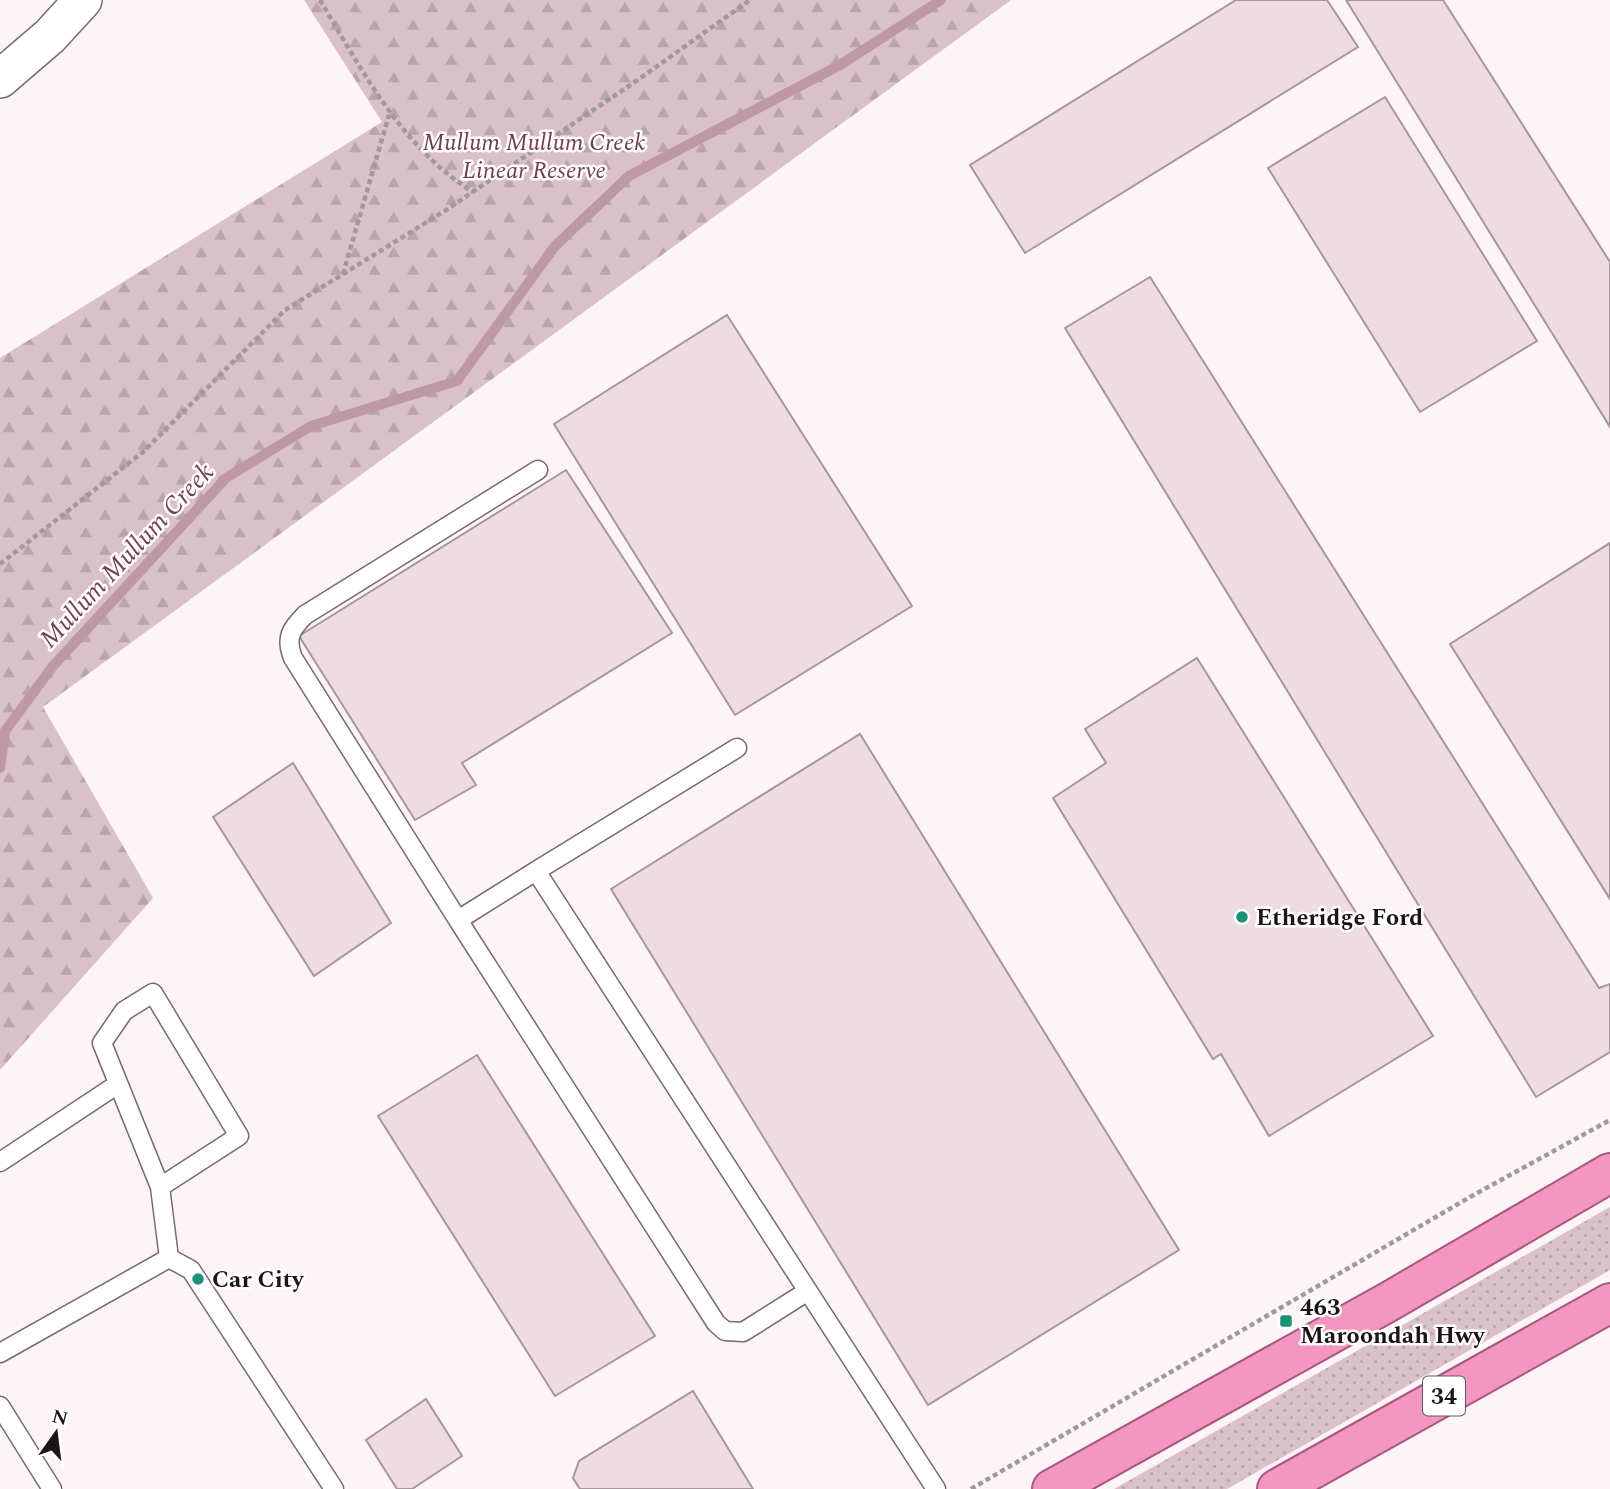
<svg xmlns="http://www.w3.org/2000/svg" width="1610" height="1489" font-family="Spectral,serif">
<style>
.grass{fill:url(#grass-dots)}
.forest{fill:url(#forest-firs)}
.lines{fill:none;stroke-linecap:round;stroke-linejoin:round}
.stream{stroke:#be98a7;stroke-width:10}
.building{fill:#efdbe2;stroke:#a9969d;stroke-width:2}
.service-casing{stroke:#7a696f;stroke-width:21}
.minor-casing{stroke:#7a696f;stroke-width:40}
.trunk-casing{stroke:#a7587c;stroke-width:42}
.path{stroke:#a0989b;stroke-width:4.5;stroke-dasharray:5 3.5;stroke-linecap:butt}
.service{stroke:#fff;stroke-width:18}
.minor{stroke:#fff;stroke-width:37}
.trunk{stroke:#f496c2;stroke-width:38}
.poi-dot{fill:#1a9378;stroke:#fff;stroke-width:2.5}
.labels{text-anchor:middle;stroke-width:5;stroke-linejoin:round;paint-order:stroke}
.shield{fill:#fff;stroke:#605b5d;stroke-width:2}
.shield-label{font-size:23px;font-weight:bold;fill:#1c1518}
.park-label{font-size:24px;font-style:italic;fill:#713c54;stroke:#fff}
.poi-label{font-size:24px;font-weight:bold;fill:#1c1518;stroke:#fff;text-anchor:start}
.water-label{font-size:26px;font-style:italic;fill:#753f57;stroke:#fff}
</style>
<defs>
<pattern id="grass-dots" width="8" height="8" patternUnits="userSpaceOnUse" patternTransform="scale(1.75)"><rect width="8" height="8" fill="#d9c0c9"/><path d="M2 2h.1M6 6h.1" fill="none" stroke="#baa4ac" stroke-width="1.8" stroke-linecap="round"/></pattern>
<pattern id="forest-firs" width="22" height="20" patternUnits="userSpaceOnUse" patternTransform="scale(1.75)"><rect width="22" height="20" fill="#d9c0c9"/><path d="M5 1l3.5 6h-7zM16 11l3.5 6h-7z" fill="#baa4ac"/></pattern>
</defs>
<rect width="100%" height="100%" fill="#fdf4f7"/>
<path class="grass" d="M1610 1207V1270L1227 1489H1114Z"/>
<path class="forest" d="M304 0H1011L43 707 153 898 0 1070V358L382 122Z"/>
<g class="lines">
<path class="stream" d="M0 768 5 731 53 666 226 478 311 426 457 381 555 246 629 176 840 65 941 0"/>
</g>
<path class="building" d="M1236 0H1327L1358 47 1025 253 970 165Z
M1346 0H1443L1610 262V427Z
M1385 97 1537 341 1420 412 1268 168Z
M1150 277 1599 988 1610 984V1052L1536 1097 1065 328Z
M727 315 912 606 735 715 554 424Z
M566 470 672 633 462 763 476 785 415 820 299 636Z
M1610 543V899L1450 644Z
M1197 658 1433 1036 1269 1136 1221 1054 1213 1059 1053 798 1106 763 1085 729Z
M860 734 1179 1250 928 1405 611 889Z
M293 763 391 923 314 976 213 817Z
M477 1055 655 1336 555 1396 378 1116Z
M693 1391 753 1489H580L573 1478 579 1461Z
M426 1399 462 1456 412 1489H397L366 1440Z"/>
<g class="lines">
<defs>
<path id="service" d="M737 748 536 871 936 1489
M536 871 458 920 716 1323 725 1331 743 1332 808 1291
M458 920 293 658C285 638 291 629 305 615L538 470
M153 993 239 1136 160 1187 102 1043 124 1011Z
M0 1162 118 1084
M160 1187 169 1258 191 1270 334 1489
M0 1353 169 1258
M0 1406 52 1489"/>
<path id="minor" d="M0 79 50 36 83 0"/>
<path id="trunk" d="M1052 1489 1390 1301 1610 1173
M1277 1489 1610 1303"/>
</defs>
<use href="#service" class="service-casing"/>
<use href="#minor" class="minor-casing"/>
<use href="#trunk" class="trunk-casing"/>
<path class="path" d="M320 0C362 70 401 147 473 192
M343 274 389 115
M0 564 143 452 285 310 443 212 642 77 750 0
M971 1489 1470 1197 1610 1120"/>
<use href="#service" class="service"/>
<use href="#minor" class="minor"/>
<use href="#trunk" class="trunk"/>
</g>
<g class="poi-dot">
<circle cx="1242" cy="917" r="7"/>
<circle cx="198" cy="1279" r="7"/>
<rect x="1279" y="1314" width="14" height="14" rx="3.5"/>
</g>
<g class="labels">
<rect class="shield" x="1423" y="1376.5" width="42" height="39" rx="5"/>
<g class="shield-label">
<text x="1444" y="1404">34</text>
</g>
<g class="park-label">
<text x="534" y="150">Mullum Mullum Creek<tspan x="534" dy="28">Linear Reserve</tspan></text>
</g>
<g class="poi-label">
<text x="1256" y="925">Etheridge Ford</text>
<text x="212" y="1287">Car City</text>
<text x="1300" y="1315">463<tspan x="1300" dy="28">Maroondah Hwy</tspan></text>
</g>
<g class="water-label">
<text transform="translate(126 555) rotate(-47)" y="9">Mullum Mullum Creek</text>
</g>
</g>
<g transform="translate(56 1433) rotate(14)" stroke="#ffffff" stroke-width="5" paint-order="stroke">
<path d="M0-5L12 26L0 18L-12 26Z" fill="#1c1518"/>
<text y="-10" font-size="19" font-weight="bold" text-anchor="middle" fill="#1c1518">N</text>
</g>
</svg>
